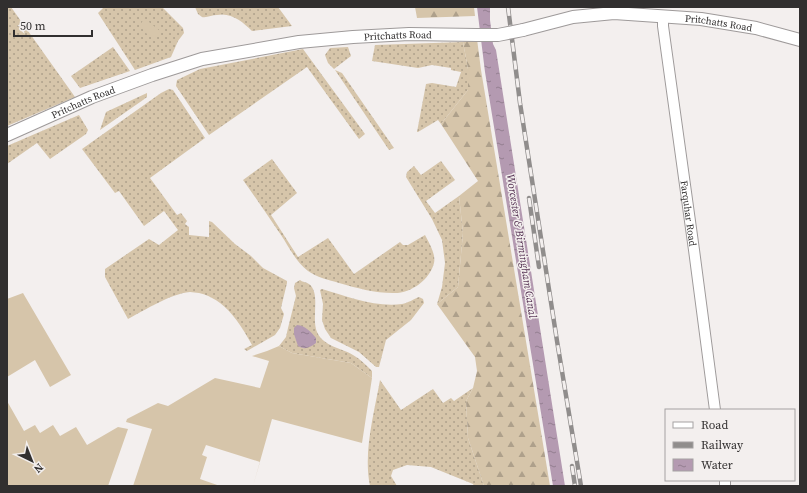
<svg xmlns="http://www.w3.org/2000/svg" width="807" height="493" font-family="'Source Serif 4',serif">
<style>
.grass{fill:url(#grass-dots)}
.forest{fill:url(#forest-firs)}
.garden{fill:#d6c5aa}
.water{fill:url(#water-ripples)}
.lines{fill:none;stroke-linecap:round;stroke-linejoin:round}
.minor-casing{stroke:#9e9a9a;stroke-width:12}
.tertiary-casing{stroke:#9e9a9a;stroke-width:14}
.minor{stroke:#fff;stroke-width:10}
.tertiary{stroke:#fff;stroke-width:12}
.rail-casing{stroke:#908d8c;stroke-width:4.5}
.rail{stroke:#f3efee;stroke-width:3;stroke-dasharray:9;stroke-linecap:butt}
.tertiary-bridge-casing{stroke:#9e9a9a;stroke-width:14;stroke-linecap:butt}
.tertiary-bridge{stroke:#fff;stroke-width:12}
.labels{text-anchor:middle;stroke-width:3;stroke-linejoin:round;paint-order:stroke}
.street-label{font-size:10px;fill:#312f2f;stroke:#f3efee}
.water-label{font-size:11px;font-style:italic;fill:#502c4e;stroke:#f3efee}
</style>
<defs>
<pattern id="grass-dots" width="8" height="8" patternUnits="userSpaceOnUse"><rect width="8" height="8" fill="#d6c5aa"/><path d="M2 2h.1M6 6h.1" fill="none" stroke="#aea08b" stroke-width="1.8" stroke-linecap="round"/></pattern>
<pattern id="forest-firs" width="22" height="20" patternUnits="userSpaceOnUse"><rect width="22" height="20" fill="#d6c5aa"/><path d="M5 1l3.5 6h-7zM16 11l3.5 6h-7z" fill="#aea08b"/></pattern>
<pattern id="water-ripples" width="26" height="14" patternUnits="userSpaceOnUse"><rect width="26" height="14" fill="#b49ab1"/><path d="M2 4q2-2 4 0t4 0M15 11q2-2 4 0t4 0" fill="none" stroke="#937e90"/></pattern>
</defs>
<rect width="100%" height="100%" fill="#f3efee"/>
<path class="grass" d="M7 7H11L75 97 7 126Z
M104 7H162L183 28 184 33 178 41 171 57 135 70 98 13Z
M195 7H278L292 26 252 31C243 22 231 12 217 15 212 15 207 18 202 17L198 14Z
M463 42 468 69V90L441 124 438 120 418 132H417L426 84 432 83 456 87 461 72 451 70V68L432 65 418 68 372 61 375 45Z
M113 47 130 71 80 88 71 76Z
M348 47 351 56 334 69 328 63 325 55 330 48Z
M303 49 365 134 359 139 307 67 209 135 176 86 177 80 200 69Z
M335 70 342 73 394 148 389 150Z
M169 89 173 90 205 138 150 178 177 215 181 213 187 221 185 224 189 227V235L209 237V221L212 222 235 244 251 256 263 268 287 281V283L281 308 284 314 280 328 275 335 247 351 244 349 252 345C240 323 225 299 199 293 196 293 193 292 190 292 170 294 145 310 128 319L105 277V269L149 239 159 245 178 230 164 211 144 226 119 191 115 193 82 149 161 93Z
M147 93V97L143 100 100 130 106 112Z
M79 115 88 130 86 134 50 159 37 143 7 164V146Z
M272 159 297 193 271 215 298 257 328 238 354 274 400 242 403 245H408L425 235C429 243 436 254 434 263 430 280 410 294 393 293 375 293 356 288 339 283 329 280 316 277 308 271 296 262 289 247 281 235 268 216 256 198 243 180Z
M441 161 455 180 426 201 435 213 459 196 463 233 458 287 437 304 442 287 445 263 442 240 432 219 406 177 407 172 414 166 421 175Z
M300 280C302 282 306 282 309 284 321 293 311 318 317 332 324 347 340 347 353 355 360 359 366 365 372 371V378L351 363 292 353 279 346 286 337 288 328 296 296 294 288 295 283Z
M322 289C346 296 377 308 402 304 408 303 414 299 419 297L423 299 424 303 411 320 386 340 379 367H376L359 352 331 338 325 329 322 320 323 304 320 290Z
M380 380 401 410 433 389 443 403 451 398 454 401 473 388 466 401 468 438 484 486H474L473 484 431 467 407 465 393 470 391 476 397 486H370C363 452 374 414 380 380Z"/>
<path class="forest" d="M415 7H474L475 16 417 18Z
M477 39 481 70 550 486H484L468 438 466 401 473 388 477 371 475 357 437 304 458 287 463 233 459 196 478 181 441 124 468 90V69L463 42Z"/>
<path class="garden" d="M144 18 160 31 155 38 147 34 140 26Z
M23 293 71 375 50 387 35 360 7 377V299Z
M279 346 292 353 351 363 372 378 362 443 272 419 253 486 260 462 206 445 202 455 207 457 200 479 220 486H133L152 429 126 422 127 419 158 403 168 406 215 378 260 388 269 361 252 356 267 351Z
M7 401 24 431 35 425 40 433 53 425 60 436 76 427 87 445 118 427 128 429 108 486H7Z"/>
<path class="water" d="M477 7H490V20L493 44 496 50 565 486H553L485 72Z
M297 325C306 326 311 332 316 338V343C309 348 305 350 298 346L294 334V328Z"/>
<g class="lines">
<defs>
<g id="minor">
<path id="s1" d="M663 16V26L694 250 715 410"/>
<path d="M725 480V486"/>
</g>
<g id="tertiary">
<path id="s2" d="M523 30 573 17 614 13 701 19 756 28 800 40"/>
<path id="s3" d="M7 135 92 97 152 75 202 59 299 42 353 37 409 34 477 35"/>
</g>
</defs>
<use href="#minor" class="minor-casing"/>
<use href="#tertiary" class="tertiary-casing"/>
<use href="#minor" class="minor"/>
<use href="#tertiary" class="tertiary"/>
<defs>
<path id="rail" d="M508 7 520 103 557 341 581 486
M529 198 539 267
M572 466 575 486"/>
</defs>
<use href="#rail" class="rail-casing"/>
<use href="#rail" class="rail"/>
<defs>
<path id="tertiary-bridge" d="M477 35H498L523 30"/>
</defs>
<use href="#tertiary-bridge" class="tertiary-bridge-casing"/>
<use href="#tertiary-bridge" class="tertiary-bridge"/>
</g>
<g class="labels">
<g class="street-label">
<text dy="4" stroke="none"><textPath href="#s2" startOffset="198">Pritchatts Road</textPath></text>
<text dy="4" stroke="none"><textPath href="#s3" startOffset="407">Pritchatts Road</textPath></text>
<text dy="4" stroke="none"><textPath href="#s3" startOffset="83">Pritchatts Road</textPath></text>
<text dy="4" stroke="none"><textPath href="#s1" startOffset="199">Farquhar Road</textPath></text>
</g>
<g class="water-label">
<text transform="translate(522 246) rotate(81)" y="4">Worcester &amp; Birmingham Canal</text>
</g>
</g>
<rect width="807" height="493" fill="none" stroke="#312f2f" stroke-width="16"/>
<rect x="665" y="409" width="130" height="72" fill="#f3efee" stroke="#a5a2a2"/>
<rect x="673" y="422" width="20" height="6" fill="#ffffff" stroke="#a5a2a2"/>
<text x="701" y="429" font-size="12" fill="#312f2f">Road</text>
<rect x="673" y="442" width="20" height="6" fill="#908d8c" stroke="#a5a2a2"/>
<text x="701" y="449" font-size="12" fill="#312f2f">Railway</text>
<rect x="673" y="459" width="20" height="12" fill="url(#water-ripples)" stroke="#a5a2a2"/>
<text x="701" y="469" font-size="12" fill="#312f2f">Water</text>
<g transform="translate(32 461) rotate(137)" stroke="#f3efee" stroke-width="3" paint-order="stroke">
<path d="M0-3L7 15L0 10L-7 15Z" fill="#312f2f"/>
<text y="-6" font-size="11" font-weight="bold" text-anchor="middle" fill="#312f2f">N</text>
</g>
<path d="M14 30v6h78v-6" fill="none" stroke="#312f2f" stroke-width="2"/>
<text x="20" y="30" font-size="12" fill="#312f2f" stroke="#f3efee" stroke-width="3" paint-order="stroke">50 m</text>
</svg>
